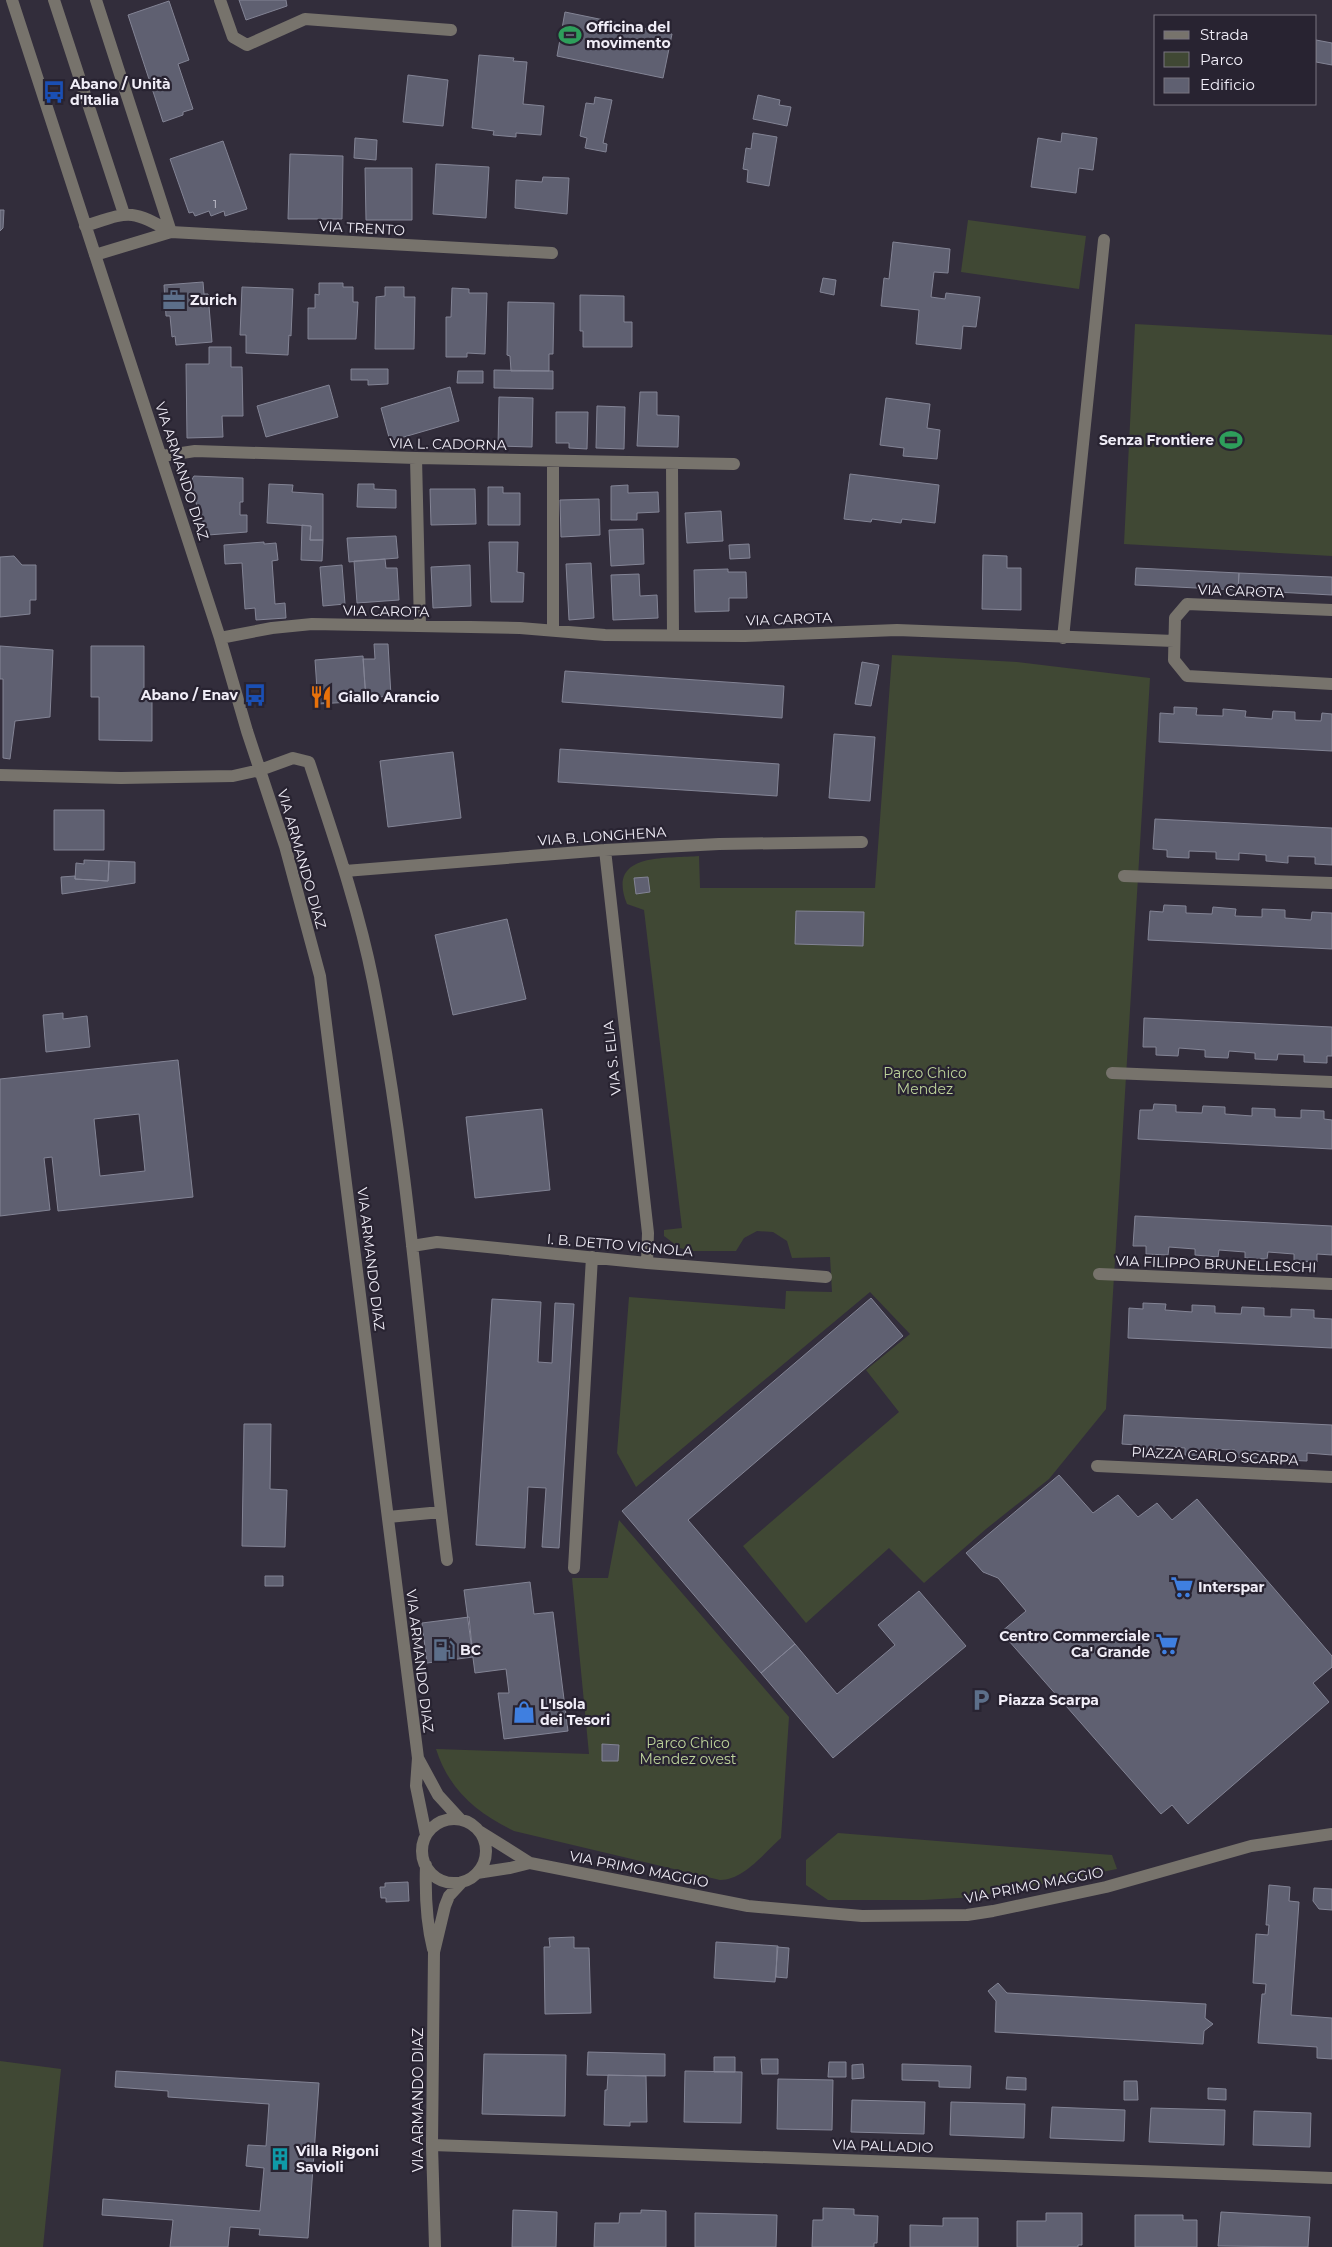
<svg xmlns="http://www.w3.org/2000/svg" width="1332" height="2247" font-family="Montserrat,sans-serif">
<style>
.green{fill:#404834}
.building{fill:#5f6071;stroke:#838495;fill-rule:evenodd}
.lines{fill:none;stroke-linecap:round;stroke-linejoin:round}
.minor{stroke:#77736c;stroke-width:12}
.labels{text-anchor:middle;stroke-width:4.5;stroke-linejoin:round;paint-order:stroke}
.number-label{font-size:11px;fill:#cccad6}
.poi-label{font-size:14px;font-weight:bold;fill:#f0edf7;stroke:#282331;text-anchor:start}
.street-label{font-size:14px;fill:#f0edf7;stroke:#282331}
.park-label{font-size:14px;fill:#bdd39a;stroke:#282331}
</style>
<rect width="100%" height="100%" fill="#322d3b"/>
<path class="green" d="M968 220 1086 236 1079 289 961 272Z
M1135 324 1332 335V556L1124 544Z
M892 655 1017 662 1150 678 1106 1409 1049 1479 986 1529 924 1583 889 1548 806 1623 743 1546 899 1412 866 1370 910 1334 870 1292 636 1487 617 1453 629 1297 785 1309 786 1291 832 1292 830 1257 792 1258 787 1241 773 1232 757 1231 744 1238 736 1251H691L680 1248 664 1236V1230L682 1228 644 910 627 904C606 852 665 859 699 856L700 888H875Z
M619 1520 789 1717 781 1838C764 1853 744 1880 720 1880L514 1831C477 1813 449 1790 436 1749L589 1754 572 1578H608Z
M838 1833 1112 1855 1117 1869 975 1897 924 1900H828L806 1885V1860Z
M0 2061 61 2069 43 2247H0Z"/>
<path class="building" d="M239 0H286L287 6 246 20Z
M169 1 189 60 178 64 193 109 183 112V115L163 122 128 15Z
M565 12 672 34 663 78 557 56Z
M1316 40 1332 43V65L1316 62Z
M479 55 514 58 513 61 527 62 523 104 544 106 541 135 516 133V137L493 135 494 131 472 128Z
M408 75 448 80 443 126 403 122Z
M758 95 780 100 779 105 791 107 787 126 753 119Z
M595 97 612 100 603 143 607 144 606 152 585 148 587 138 580 136 586 103 594 104Z
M753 133 777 137 769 186 747 182 748 170 743 169 746 148 751 149Z
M1062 133 1097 138 1093 170 1079 168 1076 193 1031 187 1038 138 1061 142Z
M355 138 377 140 376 160 354 158Z
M223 141 247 209 225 216 224 211 211 216 209 211 195 216 193 212 189 213 170 159Z
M290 154 343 156 342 219H288Z
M436 164 489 167 486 218 433 214Z
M365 168H412V220H366Z
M543 177 569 178 567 214 515 208 516 180 542 182Z
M0 210H4L3 228 0 231Z
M893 242 950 249 948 273 934 272 931 297 945 299 946 293 980 297 976 327 963 326 961 349 916 344 919 310 881 306 884 278 889 279Z
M823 278 836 280 834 295 820 292Z
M203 282 204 294H208L212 342 176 345 175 336 172 337 170 316H166L164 285Z
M319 283H343V287H353V302H358L356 339H308V308H315V294L319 295Z
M242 287 293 289 291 336 289 335 288 355 246 353V335H240Z
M385 287H404V297H415L414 349H375L376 297 385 296Z
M452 288 469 289V293H487L485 354 467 353V357H446V317H451Z
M580 295 624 296V322H632V347H583V331H580Z
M508 302 554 303 553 354H549V371H511L510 356 507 355Z
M209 347H231V367H242L243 416H222L223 437 187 438 186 364H209Z
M351 369H388V384L368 385V380H351Z
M494 370 553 371V389L494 388Z
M458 371H483V383H457Z
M329 385 338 417 266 437 257 406Z
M450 387 459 421 390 441 381 408Z
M640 392H657V415L679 416 678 447 637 446Z
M499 397 533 398 532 447 498 446Z
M886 398 930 404 927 428 940 430 937 459 903 456 904 448 880 445Z
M597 406 625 407 624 449 596 448Z
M556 412H588L587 449 569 448V443H556Z
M850 474 939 485 935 523 902 519 901 523 872 519 871 522 844 519Z
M194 476 243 478V502H240V515H247V532L208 535 189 484Z
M269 484 293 485 292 492 323 494V540H310L311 526 267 523Z
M358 484H374V489L396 490V508L357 507Z
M628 485V493L658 492 659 512 637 513V520H611V486Z
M488 487H503V493H520V525H488Z
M430 489H475L476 524 431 525Z
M599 499 600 535 561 537 560 500Z
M721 511 723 541 687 543 685 513Z
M302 525 311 526 310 540H323L322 561 301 560Z
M643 529 644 564 611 566 609 530Z
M396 536 398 558 349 562 347 538Z
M264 542V544L276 543 278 560 272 561 275 604 285 603 286 618 256 620 255 608 245 609 242 563 225 564 224 545Z
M489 542H518L517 572 524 573 523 602H491Z
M749 544 750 558 730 559 729 545Z
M983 555 1007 556V568H1021V610L982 609Z
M14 556 22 565H36V600H30V614L0 617V557Z
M385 559 386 568H397L399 600 357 603 354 561Z
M591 563 594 618 569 620 566 564Z
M342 565 345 604 323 606 320 567Z
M470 565 471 606 433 608 431 567Z
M1136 568 1239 573 1238 590 1135 585Z
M728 569V572H746L747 598H729V611L695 612 694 570Z
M1239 573 1332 577V595L1238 590Z
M639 574 640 596 657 595 658 618 613 620 611 575Z
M374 644H388L391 696 366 698 363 659H375Z
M0 646 53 650 50 717 15 721 10 759 3 758V679H0Z
M91 646H144V693H152V741L99 740V697H91Z
M363 656 366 701 318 704 315 660Z
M862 662 879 665 871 706 855 704Z
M565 671 784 686 782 718 562 702Z
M1174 707 1197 708 1196 715 1223 716V709L1246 711 1245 717 1272 719 1273 711 1295 712V720L1321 721 1322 713 1332 714V751L1159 742 1160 713 1174 714Z
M834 734 875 737 870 801 829 798Z
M560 749 779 764 777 796 558 782Z
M453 752 461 818 388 827 380 761Z
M54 810H104V850H54Z
M1155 819 1332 828V865L1315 864V857L1288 856V863L1266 861V855L1239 853V860L1216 859V852L1189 851V858L1167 857V850L1153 849Z
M84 860 109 861 108 881 75 879 76 863 84 864Z
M109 861 135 862V883L62 894 61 877 75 876V879L108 881Z
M648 877 650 892 636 894 634 878Z
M1164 905 1186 906V913L1212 914 1213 907 1236 909 1235 916 1262 917V909L1285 910V918L1311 920 1312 912 1332 913V949L1148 940 1150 911 1163 912Z
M796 911 864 912 863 946 795 944Z
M507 919 526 999 453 1015 435 935Z
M63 1013V1019L87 1016 90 1047 46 1052 43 1015Z
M1144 1018 1332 1027V1056H1327V1063L1304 1062V1055L1278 1054 1277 1060 1255 1059V1053L1229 1051 1228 1058 1205 1057V1050L1179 1048 1178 1056 1156 1055V1047H1143Z
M178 1060 193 1197 58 1211 52 1157 44 1158 50 1210 0 1216V1079ZM139 1114 145 1171 100 1176 94 1119Z
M1154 1104 1176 1105V1112L1202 1113 1203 1106 1225 1107V1114L1252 1116V1108L1275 1109V1117L1301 1118V1110L1324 1111V1119L1332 1120V1149L1138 1139 1140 1110H1153Z
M542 1109 550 1190 475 1198 466 1117Z
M1135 1216 1332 1226V1255L1317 1254V1262L1294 1261V1254L1268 1252 1267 1259 1245 1258V1252L1219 1250 1218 1257 1195 1255V1249L1169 1247 1168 1255 1146 1254V1246H1133Z
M871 1298 903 1336 688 1520 795 1644 761 1673 622 1511Z
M492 1299 541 1302 538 1362 552 1363 555 1303 574 1304 559 1548 542 1547 546 1488 528 1487 525 1548 476 1545Z
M1143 1303 1166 1304 1165 1310 1192 1312V1305L1215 1306V1313L1241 1314 1242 1307 1264 1308V1316L1291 1317V1309L1314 1310V1318L1332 1319V1348L1128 1338 1129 1308 1143 1309Z
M1124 1415 1332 1425V1455L1307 1453V1461L1284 1460V1453L1257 1451V1458L1234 1457 1235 1450 1208 1449V1456L1185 1455V1448L1158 1446 1157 1454 1135 1453 1136 1445 1122 1444Z
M244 1424H271L270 1489 287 1490 285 1547 242 1546Z
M1059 1475 1093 1513 1118 1495 1138 1517 1157 1503 1172 1520 1197 1499 1332 1656V1667L1313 1683 1329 1702 1188 1824 1172 1805 1161 1814 1001 1632 1026 1611 998 1578 983 1572 966 1553Z
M265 1576H283V1586H265Z
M530 1582 534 1614 553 1612 568 1731 504 1739 498 1693H509L506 1669 475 1673 464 1590Z
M919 1591 966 1646 833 1758 761 1673 795 1644 837 1694 895 1645 878 1625Z
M469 1617 473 1657 427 1663 422 1623Z
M602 1744 619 1745 618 1761H602Z
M408 1882 409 1901 386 1902V1898H381L380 1887H385V1883Z
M1269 1885 1290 1887 1289 1901 1299 1902 1291 2015 1332 2018V2059L1317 2058V2047L1258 2043 1262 1994H1265L1266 1984 1253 1983 1256 1934 1268 1935 1269 1925H1266Z
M1314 1888 1332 1889V1910L1319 1909 1313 1901Z
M574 1937V1948H589L591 2013 545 2014 544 1947H550L549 1938Z
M716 1942 778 1946 775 1982 714 1978Z
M777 1947 789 1948 787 1978 776 1977Z
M998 1983 1007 1993 1206 2004 1205 2018 1213 2024 1204 2031 1203 2044 995 2032 996 2001 988 1991Z
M588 2052 665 2054V2076L587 2075Z
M484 2054 566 2055 565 2116 482 2114Z
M714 2057H735V2072H714Z
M761 2059H778V2074H762Z
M829 2062H846V2077H828Z
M863 2064 864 2078 852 2079V2065Z
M902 2064 971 2066 970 2088 939 2087V2081L902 2080Z
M116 2071 319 2083 308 2238 259 2235 260 2229 230 2227 228 2247H170L173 2220 102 2215 103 2199 260 2211 264 2168 246 2166 248 2145 266 2146 269 2104 168 2097V2091L115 2087Z
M685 2071 742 2072 741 2123 684 2122Z
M608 2075 646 2076 647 2122H630V2126L604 2125 605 2090H607Z
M1007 2077 1026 2078V2090L1006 2089Z
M778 2079 833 2080 832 2130 777 2129Z
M1124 2081H1137L1138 2100H1124Z
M1208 2088 1226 2089V2100L1208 2099Z
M852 2100 925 2102 924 2134 851 2132Z
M951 2102 1025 2104 1024 2138 950 2135Z
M1052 2107 1125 2110 1124 2141 1050 2138Z
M1151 2108 1225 2110 1224 2145 1149 2142Z
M1254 2111 1311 2113 1310 2147 1253 2145Z
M823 2208 854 2209V2215L878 2216 877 2243H874V2247H812L813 2220H823Z
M513 2210 557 2212 556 2247H512Z
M641 2210 666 2211V2247H594L595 2223H619L620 2213H641Z
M1221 2212 1310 2217 1308 2247 1218 2246Z
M695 2213 777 2215 776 2247H695Z
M1046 2213H1082V2245H1078V2247H1017V2221H1046Z
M1135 2215H1183V2220H1197V2247H1135Z
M943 2218H978V2247H910V2225L943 2226Z"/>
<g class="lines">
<path class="minor" d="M12 0 220 638 247 731 285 846 320 976 418 1758 416 1786 426 1835
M54 0 124 214
M96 0 171 232
M220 0 233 37 247 45 305 19 451 30
M85 226C129 212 130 208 171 232
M95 255 171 232 552 253
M162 456 195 451 416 458 734 464
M416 458 420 626
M672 464 673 635
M1332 610 1187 604 1175 618 1174 660 1187 676 1332 684
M553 631V461
M220 638 272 628 312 624 520 628 605 635 745 636 897 630 1174 641
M1063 638 1104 240
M0 775 121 778 233 776 260 770 293 758 309 762C333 835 358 906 373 981 411 1172 422 1367 447 1560
M605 850 648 1233 647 1263
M345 871 605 850 719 844 862 842
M1124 876 1332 883
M1112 1073 1332 1082
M412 1246 437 1242 647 1263 826 1277
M1099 1274 1332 1284
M1097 1466 1332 1477
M388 1517 441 1512
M574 1568 592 1257
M418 1758 438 1795 460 1819
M422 1851a32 32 0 1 1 64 0a32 32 0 1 1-64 0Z
M479 1831 530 1863 748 1906 862 1916 967 1915 993 1911 1106 1887 1251 1846 1332 1834
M426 1865C425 1894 426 1921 433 1949
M477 1873 510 1868 530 1863
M432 2145 1332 2178
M435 2247 432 2145 434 1952 445 1906 449 1896 462 1882"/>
</g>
<defs>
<symbol id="stadium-bare" viewBox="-9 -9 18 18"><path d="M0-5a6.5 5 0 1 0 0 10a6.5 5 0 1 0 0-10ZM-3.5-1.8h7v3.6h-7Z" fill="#2e9e5b" stroke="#282331" stroke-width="2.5" paint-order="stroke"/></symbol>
<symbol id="bus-bare" viewBox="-9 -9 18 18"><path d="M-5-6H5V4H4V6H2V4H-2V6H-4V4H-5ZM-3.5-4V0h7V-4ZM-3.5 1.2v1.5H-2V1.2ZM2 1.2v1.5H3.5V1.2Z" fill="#1a4fb4" stroke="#282331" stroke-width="2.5" paint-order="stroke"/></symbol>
<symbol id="office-bare" viewBox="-9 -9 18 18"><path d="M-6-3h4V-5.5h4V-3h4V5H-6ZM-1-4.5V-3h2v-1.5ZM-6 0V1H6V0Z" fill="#5c6f8a" stroke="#282331" stroke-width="2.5" paint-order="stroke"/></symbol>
<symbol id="restaurant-bare" viewBox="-9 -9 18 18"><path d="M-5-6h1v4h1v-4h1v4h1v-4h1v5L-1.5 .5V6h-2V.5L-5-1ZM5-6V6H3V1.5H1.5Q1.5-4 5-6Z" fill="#e8710a" stroke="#282331" stroke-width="2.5" paint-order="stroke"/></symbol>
<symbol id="supermarket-bare" viewBox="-9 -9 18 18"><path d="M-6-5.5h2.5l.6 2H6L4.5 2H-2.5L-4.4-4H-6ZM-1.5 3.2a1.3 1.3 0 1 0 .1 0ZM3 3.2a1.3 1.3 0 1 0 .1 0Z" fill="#3f7fe0" stroke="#282331" stroke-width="2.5" paint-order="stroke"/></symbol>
<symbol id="fuel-bare" viewBox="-9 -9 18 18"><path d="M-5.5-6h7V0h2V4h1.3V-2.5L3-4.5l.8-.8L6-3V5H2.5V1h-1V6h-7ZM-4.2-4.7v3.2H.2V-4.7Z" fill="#5c6f8a" stroke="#282331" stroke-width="2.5" paint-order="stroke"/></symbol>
<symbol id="parking-bare" viewBox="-9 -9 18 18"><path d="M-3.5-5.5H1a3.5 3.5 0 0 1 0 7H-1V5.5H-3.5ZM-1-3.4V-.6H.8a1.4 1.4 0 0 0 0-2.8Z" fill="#5c6f8a" stroke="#282331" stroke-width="2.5" paint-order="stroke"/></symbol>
<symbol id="shop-bare" viewBox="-9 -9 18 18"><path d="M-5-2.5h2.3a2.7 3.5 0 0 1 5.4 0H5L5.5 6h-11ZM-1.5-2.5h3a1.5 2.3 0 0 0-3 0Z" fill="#3f7fe0" stroke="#282331" stroke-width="2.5" paint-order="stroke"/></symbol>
<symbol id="building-bare" viewBox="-9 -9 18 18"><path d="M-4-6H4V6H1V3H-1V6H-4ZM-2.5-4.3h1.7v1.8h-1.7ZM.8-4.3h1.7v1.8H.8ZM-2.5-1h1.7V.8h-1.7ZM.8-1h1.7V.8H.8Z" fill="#0f9aa8" stroke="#282331" stroke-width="2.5" paint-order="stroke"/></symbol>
</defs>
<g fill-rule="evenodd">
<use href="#stadium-bare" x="554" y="19" width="32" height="32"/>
<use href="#bus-bare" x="38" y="76" width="32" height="32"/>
<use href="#office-bare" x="158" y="284" width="32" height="32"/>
<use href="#stadium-bare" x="1215" y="424" width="32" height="32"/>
<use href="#bus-bare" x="239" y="679" width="32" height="32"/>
<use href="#restaurant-bare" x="305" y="681" width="32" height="32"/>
<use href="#supermarket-bare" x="1166" y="1571" width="32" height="32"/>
<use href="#supermarket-bare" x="1151" y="1628" width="32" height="32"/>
<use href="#fuel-bare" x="428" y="1634" width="32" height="32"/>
<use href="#parking-bare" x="965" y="1684" width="32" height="32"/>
<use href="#shop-bare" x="508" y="1696" width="32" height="32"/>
<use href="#building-bare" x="264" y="2143" width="32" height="32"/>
</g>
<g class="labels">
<g class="number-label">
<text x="215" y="208">1</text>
</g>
<g class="poi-label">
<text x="586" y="32">Officina del<tspan x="586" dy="16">movimento</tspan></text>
<text x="70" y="89">Abano / Unità<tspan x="70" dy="16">d'Italia</tspan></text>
<text x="190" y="305">Zurich</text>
<text x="1214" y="445" text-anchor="end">Senza Frontiere</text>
<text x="238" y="700" text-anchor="end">Abano / Enav</text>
<text x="338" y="702">Giallo Arancio</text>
<text x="1198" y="1592">Interspar</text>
<text x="1150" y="1641" text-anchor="end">Centro Commerciale<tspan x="1150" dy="16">Ca' Grande</tspan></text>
<text x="460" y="1655">BC</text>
<text x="998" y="1705">Piazza Scarpa</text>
<text x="540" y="1709">L'Isola<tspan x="540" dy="16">dei Tesori</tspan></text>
<text x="296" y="2156">Villa Rigoni<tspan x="296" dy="16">Savioli</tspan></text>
</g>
<g class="street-label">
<text transform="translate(362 228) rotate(3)" y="5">VIA TRENTO</text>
<text transform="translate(448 444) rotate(1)" y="5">VIA L. CADORNA</text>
<text transform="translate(182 471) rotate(72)" y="5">VIA ARMANDO DIAZ</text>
<text transform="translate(1241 591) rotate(2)" y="5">VIA CAROTA</text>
<text transform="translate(386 611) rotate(1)" y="5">VIA CAROTA</text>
<text transform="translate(789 619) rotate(-2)" y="5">VIA CAROTA</text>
<text transform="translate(602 836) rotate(-4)" y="5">VIA B. LONGHENA</text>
<text transform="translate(302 859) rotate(74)" y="5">VIA ARMANDO DIAZ</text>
<text transform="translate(612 1058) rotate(-96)" y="5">VIA S. ELIA</text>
<text transform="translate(620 1245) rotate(5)" y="5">I. B. DETTO VIGNOLA</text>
<text transform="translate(371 1259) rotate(83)" y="5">VIA ARMANDO DIAZ</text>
<text transform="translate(1216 1264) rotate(2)" y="5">VIA FILIPPO BRUNELLESCHI</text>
<text transform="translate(1215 1456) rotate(3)" y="5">PIAZZA CARLO SCARPA</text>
<text transform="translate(420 1661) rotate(83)" y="5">VIA ARMANDO DIAZ</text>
<text transform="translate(639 1869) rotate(11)" y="5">VIA PRIMO MAGGIO</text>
<text transform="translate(1034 1885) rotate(-11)" y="5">VIA PRIMO MAGGIO</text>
<text transform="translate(418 2100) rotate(-90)" y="5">VIA ARMANDO DIAZ</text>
<text transform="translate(883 2146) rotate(2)" y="5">VIA PALLADIO</text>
</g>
<g class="park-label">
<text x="925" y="1078">Parco Chico<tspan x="925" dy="16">Mendez</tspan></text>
<text x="688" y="1748">Parco Chico<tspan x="688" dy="16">Mendez ovest</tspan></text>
</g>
</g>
<rect x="1154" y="15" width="162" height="90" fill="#282331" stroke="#787480"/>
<rect x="1164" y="31" width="25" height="8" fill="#77736c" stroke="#787480"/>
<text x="1200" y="40" font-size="15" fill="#f0edf7">Strada</text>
<rect x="1164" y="52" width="25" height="15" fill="#404834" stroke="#787480"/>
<text x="1200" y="65" font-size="15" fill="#f0edf7">Parco</text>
<rect x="1164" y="78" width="25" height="15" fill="#5f6071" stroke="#787480"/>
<text x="1200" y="90" font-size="15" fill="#f0edf7">Edificio</text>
</svg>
